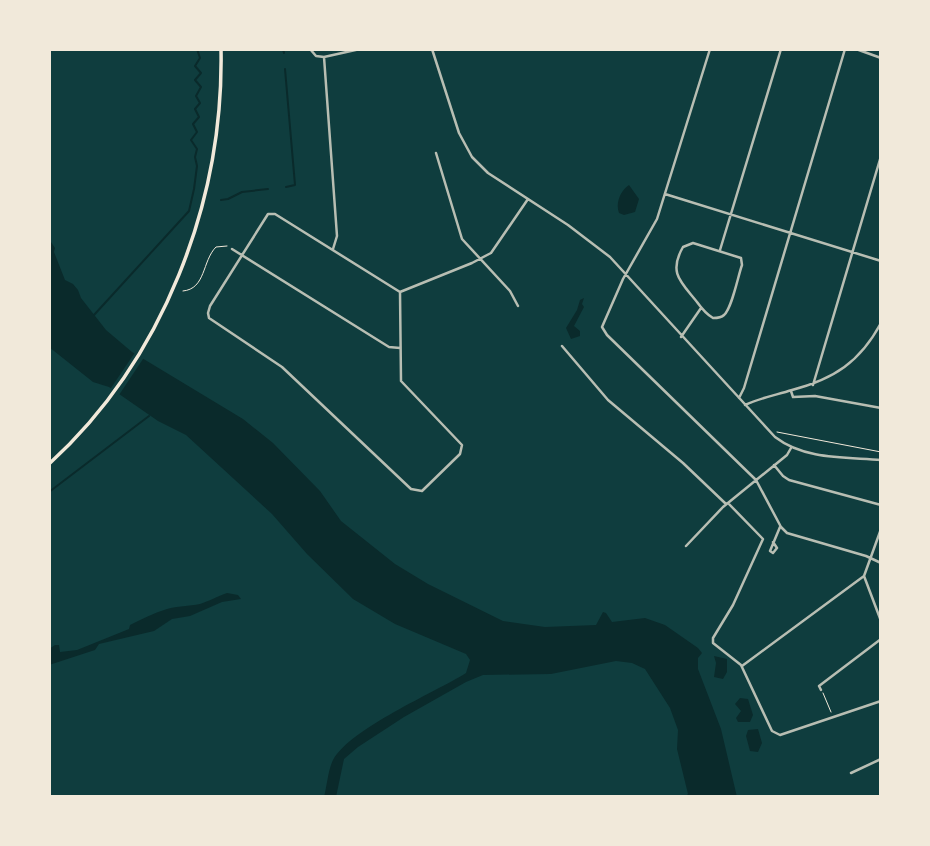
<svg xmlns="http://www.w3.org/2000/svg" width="930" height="846" font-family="Signika,sans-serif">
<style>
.water{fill:#0a2a2b}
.pier{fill:#0f3d3e}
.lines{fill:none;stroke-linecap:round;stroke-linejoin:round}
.stream{stroke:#0a2a2b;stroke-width:2}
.path{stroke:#f1e9da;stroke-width:1}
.minor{stroke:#b8beb3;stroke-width:2.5}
.secondary{stroke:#f1e9da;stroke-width:3.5}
</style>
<rect width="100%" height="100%" fill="#0f3d3e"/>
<path class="water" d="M629 185 639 199 635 212 624 215 619 213C615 203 621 190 629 185Z
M49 227 51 242 55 248 54 252 65 280 73 284 78 290 81 298 106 330 132 352 243 419 273 443 320 491 341 521 395 564 428 584 503 621 545 627 596 625 603 612 606 613 612 622 645 618 665 625 698 648 702 653 698 658V669L721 729 737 797H685L688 794 677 749 678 730 670 708 645 669 632 663 616 661 551 674 483 675 466 682 404 717 358 747 344 759 336 797H324C327 786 328 770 333 760 351 728 434 693 466 673L470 660 466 654 395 624 353 599 307 554 272 514 186 435 158 421 109 387 93 382 49 347Z
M584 298 582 304 584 307 574 326 580 331V336L571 339 566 328 577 310 580 300Z
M227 593 238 595 241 599 222 602 190 616 172 619 154 631 99 644 95 650 49 665V649L55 645H59L60 652 77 650 129 629 130 625C142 619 154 613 167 609 177 606 189 606 200 604 207 602 218 596 227 593Z
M714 656 727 659V672L723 679 714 677 716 663Z
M740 698 748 699 753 715 750 722H738L736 718 741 711 735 704Z
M758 729 762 743 758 752 750 751 746 736 748 730Z"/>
<path class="pier" d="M136 351 145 356 117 398 109 391Z"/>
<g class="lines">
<path class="stream" d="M283 49 284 53
M285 69 295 185 286 187
M221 200 228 199 242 192 268 189
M94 315 189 211 194 189 197 166 195 157 197 149 191 140 197 132 193 124 199 117 195 109 200 103 196 96 201 87 195 80 201 73 195 66 200 58 197 49
M49 492 149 416"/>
<path class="path" d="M183 291C206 289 202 261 216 247L227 246
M777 432 881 452
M823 693 831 712"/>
<path class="minor" d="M310 49 316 56 324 57
M432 49 459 133 472 157 488 173 568 225 610 257 775 437C805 460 845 457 881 460
M710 49 657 219 623 279 602 327 607 335 756 480 781 527 787 533 866 556 881 563
M856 49 881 58
M436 153 462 239 510 291 518 306
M665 194 881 261
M268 214H275L400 292 401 381 462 445 460 454 422 491 411 489 282 367 209 318 208 313 210 306Z
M693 243 741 258 742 265C738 276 732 308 724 315 721 318 717 318 713 318 706 314 702 309 697 302 681 282 668 273 683 247Z
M232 249 381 342 389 347 400 348
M333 249 337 236 324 57 360 49
M720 250 781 49
M400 292 472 263 491 253 528 199
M681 337 701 308
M562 346 608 400 683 463 726 504
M813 385 881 156
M791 391 793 397 815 396 881 408
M739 398 744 388 845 49
M745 405C760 398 776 395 792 390 834 379 860 362 881 323
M774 465 783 476 789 480 881 505
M728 503 763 539 733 605 713 638V643L741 665 772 731 780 735 881 701
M773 542 777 548 773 553 770 551 780 527
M686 546 723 507 787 455 791 448
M864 576 881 621
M742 666 864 576 881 529
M821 690 819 686 881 639
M851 773 881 759"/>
<path class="secondary" d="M49 464C163 360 224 202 221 49"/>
</g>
<rect width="930" height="846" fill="none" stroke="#f1e9da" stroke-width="102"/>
</svg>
